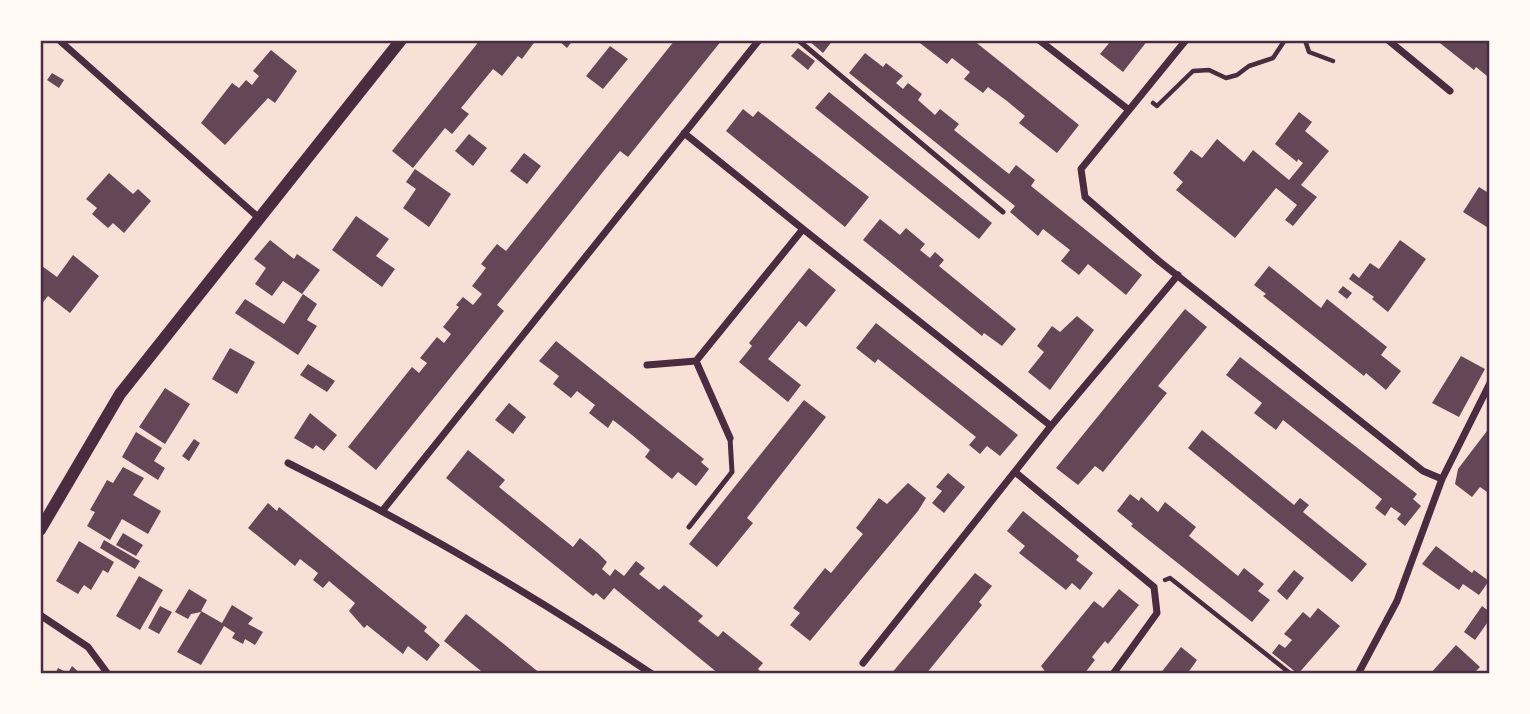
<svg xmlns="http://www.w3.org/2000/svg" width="1530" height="714" font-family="Raleway,sans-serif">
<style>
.building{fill:#644757}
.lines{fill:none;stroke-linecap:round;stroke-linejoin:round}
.path{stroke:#4a2c40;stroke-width:4.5}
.service{stroke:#4a2c40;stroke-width:5}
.minor{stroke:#4a2c40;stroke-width:7}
.tertiary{stroke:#4a2c40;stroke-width:12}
.neatline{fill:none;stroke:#4a2c40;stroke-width:2.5}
</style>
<rect width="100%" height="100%" fill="#f7e1d7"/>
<path class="building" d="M480 40H536L522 59 518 56 502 76 493 69 461 108 469 114 452 134 445 128 413 168 392 151Z
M558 40H573L567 48Z
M675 40H722L628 157 620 151 606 168 497 305 504 311 376 470 348 447 412 367 419 373 427 363 420 358 437 337 444 343 451 334 443 327 459 307 456 305 463 297 473 305 482 294 472 286 486 268 481 264 497 244 506 251Z
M808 40H833L823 53Z
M916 40H973L1079 125 1057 153 1019 123 1025 116 1007 101 988 87 983 93 964 79 970 72 952 58 947 64Z
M1107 40H1148L1123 72 1100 54 1110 42Z
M1436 40H1490V72L1487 76 1476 67 1474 70Z
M610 46 628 59 603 89 586 76Z
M798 48 815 61 808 70 791 56Z
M271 50 297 71 275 103 268 98 225 145 201 123 232 83 239 88 246 80 252 85 259 76 253 71Z
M865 53 883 67 886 63 903 76 896 83 903 89 908 83 922 94 918 100 935 115 940 109 959 124 954 130 1009 174 1016 165 1035 180 1031 186 1142 275 1126 295 1088 264 1079 275 1061 261 1070 250 1043 229 1038 236 1010 212 1015 206 849 73Z
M52 73 64 80 59 88 47 80Z
M829 92 992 223 979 239 815 108Z
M743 109 753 117 758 111 869 197 845 227 726 131Z
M1299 112 1312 122 1305 131 1329 151 1301 185 1317 197 1293 226 1285 220 1297 205 1276 188 1235 238 1176 190 1183 182 1173 173 1191 150 1202 158 1217 139 1244 162 1253 150 1289 180 1303 163 1298 159 1297 162 1275 144Z
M469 134 487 148 473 166 455 151Z
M524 153 541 166 527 184 510 171Z
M415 169 451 194 429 227 403 208 416 189 406 182Z
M109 173 133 194 138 189 151 201 124 233 113 223 108 228 92 214 97 208 86 199Z
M1479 187 1490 194V229L1463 212Z
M356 216 389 239 376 256 395 269 382 287 332 250Z
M880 219 900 235 906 228 925 244 920 250 930 258 935 252 944 260 939 266 1016 329 1002 346 984 333 982 336 863 240Z
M270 240 294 259 297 254 320 270 302 294 283 281 272 296 255 284 266 268 254 259Z
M1400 240 1426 259 1388 312 1372 299 1374 297 1349 279 1353 273 1359 278 1370 263 1379 269Z
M73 255 99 276 70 313 48 296 40 306V269L42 266 57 277Z
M1269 266 1321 308 1327 299 1387 347 1381 355 1401 371 1386 390 1366 373 1364 376 1263 296 1266 294 1254 285Z
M809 268 836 290 806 327 799 321 768 359 801 385 788 402 739 362 752 346 749 343Z
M1343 286 1352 293 1347 299 1338 292Z
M303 294 317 304 307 320 317 326 298 355 235 313 245 299 284 324Z
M1185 309 1207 327 1158 386 1167 393 1103 472 1095 466 1078 485 1056 468Z
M1077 316 1094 330 1050 390 1028 372 1044 352 1037 346 1052 326 1060 332Z
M876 323 1018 435 1000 456 987 446 980 454 969 445 976 437 878 359 875 363 856 348Z
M556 341 704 459 701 462 709 469 696 486 678 472 672 479 645 457 650 450 632 435 613 420 608 428 589 413 595 405 577 391 571 398 553 384 559 376 539 361Z
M230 348 255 362 237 394 212 379Z
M1461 356 1485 369 1459 417 1432 403Z
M1240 357 1417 494 1413 499 1421 506 1405 526 1397 519 1401 514 1391 507 1385 516 1375 508 1382 499 1283 420 1276 430 1254 413 1262 403 1226 375Z
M308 364 335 381 327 392 300 375Z
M165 388 190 404 165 444 139 427Z
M804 400 826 417 747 518 753 523 717 567 689 544Z
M509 403 526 417 513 434 495 420Z
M310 413 337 435 324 451 316 445 313 449 294 438Z
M1490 427V494L1480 487 1472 497 1455 484 1458 469Z
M1202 430 1294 505 1300 498 1309 505 1303 512 1367 564 1352 582 1188 448Z
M136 432 162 448 154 461 165 468 158 480 122 457Z
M194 439 200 443 189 461 182 456Z
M468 450 505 480 499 487 573 547 580 538 598 553 607 562 602 569 610 576 615 569 624 576 636 561 645 568 639 574 659 590 664 585 683 600 703 616 698 621 718 637 723 631 763 663 758 669 763 674H719L614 588 604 600 596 593 593 596 446 478Z
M123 467 144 478 133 495 161 511 148 534 122 519 110 540 87 526 95 512 90 510 107 480 113 483Z
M948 473 965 487 944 513 932 503 942 491 936 487Z
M908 483 926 498 918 511 810 641 790 625 800 613 793 608 825 568 831 573 863 534 856 528 879 498 887 504Z
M1130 494 1139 501 1141 497 1158 512 1165 502 1196 527 1189 536 1238 576 1244 568 1264 584 1258 591 1270 600 1252 622 1131 526 1133 524 1117 511Z
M268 503 277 511 279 507 427 627 424 631 440 645 427 661 408 646 403 654 367 625 364 628 349 611 355 603 329 581 323 588 313 580 318 573 300 559 295 566 248 528Z
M1023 511 1079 556 1076 560 1093 573 1080 590 1072 583 1066 590 1019 553 1025 546 1007 531Z
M123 533 143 545 136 556 116 545Z
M104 540 140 561 135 569 100 548Z
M79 541 114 562 108 573 103 570 91 590 84 585 78 594 56 581Z
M1436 546 1472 573 1474 570 1489 581 1479 595 1463 584 1459 590 1422 564Z
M1294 570 1304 578 1287 600 1277 591Z
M975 573 992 586 979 602 982 605 926 674H891Z
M139 576 163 590 140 630 116 616Z
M189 589 207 600 201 611 222 623 232 605 253 618 248 624 263 632 255 645 245 639 243 644 232 638 235 633 224 626 201 665 177 652 201 612 191 614 188 619 175 612Z
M1119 589 1139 605 1108 644 1105 641 1092 657 1095 660 1084 674H1047L1041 666 1094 601 1103 608Z
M160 606 172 612 159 634 148 628Z
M1482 606 1490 612V619L1475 640 1464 632Z
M1318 608 1340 626 1298 674 1272 653 1279 644 1285 648 1292 640 1284 634 1303 612 1310 618Z
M466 614 485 629 541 674H479L481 671 444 641Z
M1456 645 1480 667 1473 674H1430Z
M1181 647 1197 660 1190 670 1186 674H1160Z
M72 666 81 674H55L58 668 68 673Z"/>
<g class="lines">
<path class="path" d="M1305 40 1309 52 1333 61
M1153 103 1157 106 1193 71 1209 70 1226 78 1237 75 1249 66 1273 58 1285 40
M1165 580 1170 578 1291 674"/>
<path class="service" d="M798 40 1003 212
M689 527 732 472 730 438"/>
<path class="minor" d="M59 40 259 218
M1039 40 1129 110
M1186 40 1081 169 1085 197 1159 261 1423 471 1442 479
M1388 40 1450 91
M684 133 803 229 696 361
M803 229 1051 426
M647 365 696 361 730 438
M288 463C414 525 535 596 652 674
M1015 472 1154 587 1157 613 1113 674
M383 510 759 40
M40 615 88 647 108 674
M863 663 1051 426 1178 275
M1358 674 1397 601 1442 479 1490 383"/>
<path class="tertiary" d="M40 530 120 394 401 40"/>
</g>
<rect width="1530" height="714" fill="none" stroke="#fffaf5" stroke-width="84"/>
<rect x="42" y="42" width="1446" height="630" class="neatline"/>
</svg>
